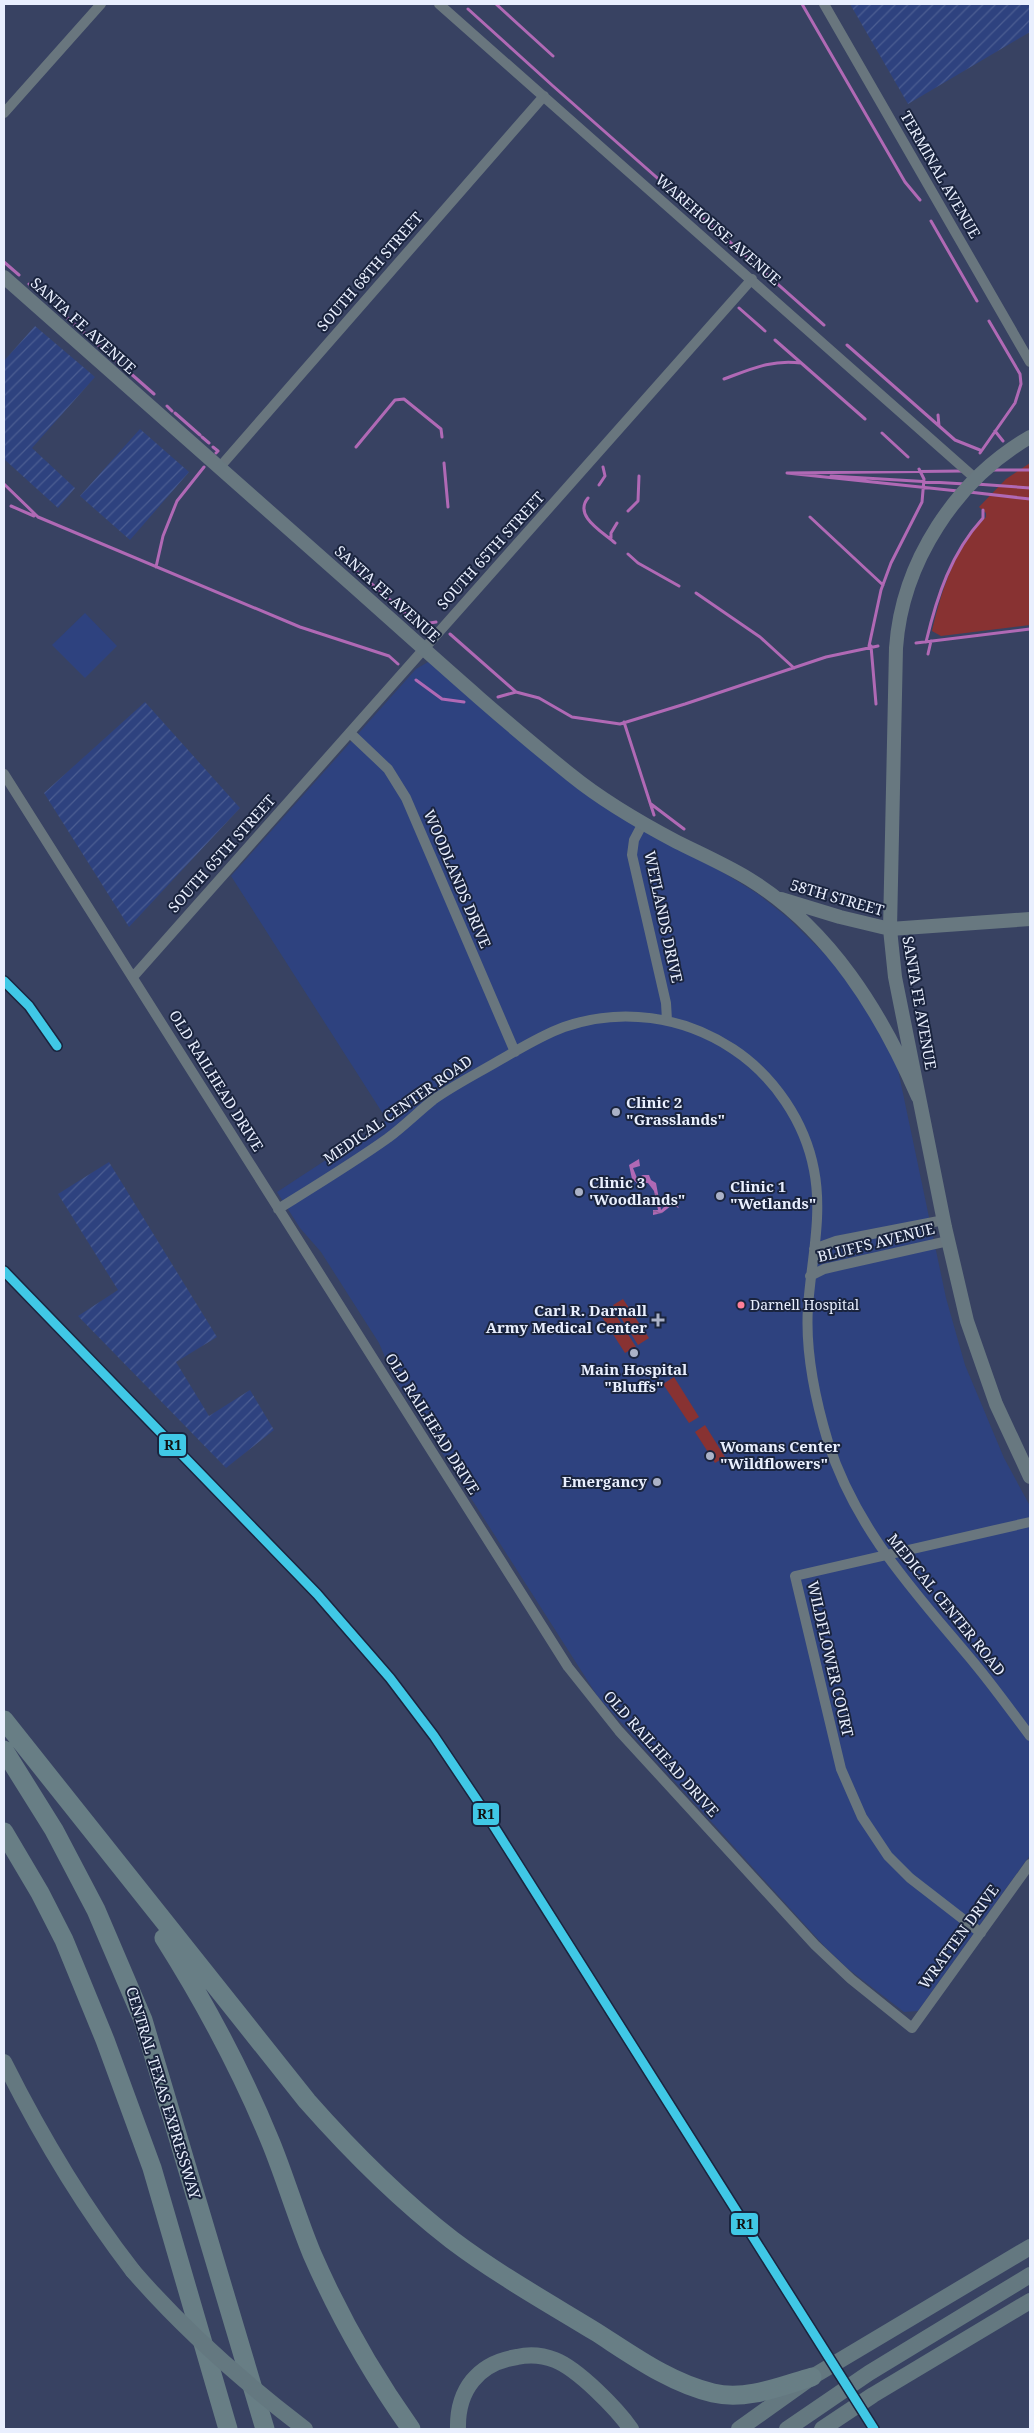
<svg xmlns="http://www.w3.org/2000/svg" width="1034" height="2433" font-family="'Noto Serif',serif">
<style>
.built{fill:#2e427f}
.industrial{fill:url(#industrial-furrows)}
.green{fill:#883232}
.water{fill:url(#water-ripples)}
.lines{fill:none;stroke-linecap:round;stroke-linejoin:round}
.stream{stroke:#b069b5;stroke-width:3}
.street{stroke:#69767e;stroke-width:10}
.secondary{stroke:#687880;stroke-width:14}
.primary{stroke:#647880;stroke-width:16}
.highway{stroke:#687e85;stroke-width:19}
.primary-bridge{stroke:#647880;stroke-width:16}
.rail-1-casing{stroke:#1a243e;stroke-width:12}
.rail-1{stroke:#40c8e6;stroke-width:9}
.poi-dot{fill:#abb2c7;stroke:#1a243e;stroke-width:2}
.bus-dot{fill:#ff8098;stroke:#1a243e;stroke-width:2}
.labels{text-anchor:middle;stroke-width:4;stroke-linejoin:round;paint-order:stroke}
.bus-label{font-size:14px;fill:#e9effe;stroke:#1a243e;text-anchor:start}
.street-label{font-size:15px;fill:#e9effe;stroke:#1a243e}
.poi-label{font-size:15px;font-weight:bold;fill:#e9effe;stroke:#1a243e;text-anchor:start}
.line-badge{stroke:#1a243e;stroke-width:2}
.pale-badge-label{font-size:14px;text-anchor:middle;font-weight:bold;fill:#111}
</style>
<defs>
<pattern id="industrial-furrows" width="10" height="10" patternUnits="userSpaceOnUse" patternTransform="scale(1.25)"><rect width="10" height="10" fill="#2e427f"/><path d="M-1 1l2-2M0 10L10 0M9 11l2-2" fill="none" stroke="#4c5e92"/></pattern>
<pattern id="water-ripples" width="26" height="14" patternUnits="userSpaceOnUse" patternTransform="scale(1.25)"><rect width="26" height="14" fill="#b069b5"/><path d="M2 4q2-2 4 0t4 0M15 11q2-2 4 0t4 0" fill="none" stroke="#8b5d90"/></pattern>
</defs>
<rect width="100%" height="100%" fill="#384262"/>
<path class="built" d="M85 613 117 646 85 678 52 645Z
M428 662 435 665 566 779 618 816 724 873 758 894 787 917 828 957 865 1004 897 1065 946 1298 965 1365 1004 1458 1030 1506V1855L918 2011 904 2012 847 1968 825 1947 598 1697 393 1376 379 1343 321 1252 300 1228 277 1192 387 1120 231 876 416 669Z"/>
<path class="industrial" d="M850 4H1030V32L908 104Z
M35 326 95 377 32 448 75 488 58 508 4 459V361Z
M140 429 189 472 130 540 80 496Z
M145 702 240 808 129 927 44 793Z
M109 1162 217 1337 176 1362 209 1416 250 1390 274 1430 226 1468 78 1316 118 1290 58 1194Z"/>
<path class="green" d="M1030 463V625L941 636 932 631C941 592 955 546 986 517V513L979 507 1006 479Z
M623 1299 649 1338 638 1345 613 1305Z
M611 1307 636 1347 625 1353 600 1314Z
M674 1377 699 1417 689 1423 663 1384Z
M705 1425 725 1457 715 1463 695 1432Z"/>
<path class="water" d="M639 1159 640 1166 633 1168 637 1178 643 1175H649L651 1180 656 1183 661 1210 672 1199 679 1208 672 1205 662 1213 653 1215V1210H658L654 1191 648 1183H637L632 1179 629 1165Z"/>
<g class="lines">
<path class="stream" d="M496 4 553 56
M802 4 905 182 920 200
M468 9 553 86 824 325
M931 221 977 301
M4 262 19 275
M29 284 46 299
M56 308 154 394
M739 308 765 331
M775 340 865 419
M847 345 955 440 980 450
M724 379C751 369 772 359 801 363
M167 406 172 411
M175 413 200 435
M938 415 939 426
M995 431 1003 441
M882 433 908 457
M202 437 209 443
M213 447 218 451 216 453
M356 447 395 400 404 399 441 429 442 437
M980 453 1015 403 1021 384 1020 374 989 321
M444 463 448 507
M991 470H1030
M831 476 965 484
M4 484 38 517 300 627 389 656 398 664
M976 484 1030 488
M599 485 605 476 603 467
M958 491 787 473 963 471
M969 492 1030 499
M588 498C573 516 603 532 615 543
M11 506 34 516
M628 511 638 501 639 476
M810 517 883 585
M611 538V533L617 523
M628 554 638 563 679 586
M344 560 413 620 424 624 436 622
M156 567 163 536 177 501 204 467
M696 593 760 637 794 668
M450 634 516 692
M926 642C937 596 951 553 983 518V510
M916 643 1030 629
M869 646 881 590 891 563 922 502 924 479 919 469
M871 646 876 704
M928 654 931 641
M416 680 442 699 464 702
M498 697 516 692 539 698 572 717 620 724 685 704 826 657 878 646
M624 722 654 815
M651 804 684 829"/>
<path class="street" d="M439 4 976 479
M824 4 1030 362
M4 113 101 4
M219 468 544 96
M350 733 388 769 406 798 515 1052
M4 774 568 1667 619 1731 815 1945 851 1979 912 2028 1030 1864
M643 823 634 840 632 855 666 1003 667 1020
M133 977 752 279
M278 1209C315 1186 353 1163 388 1138 404 1126 418 1112 433 1100 454 1085 478 1073 500 1060 521 1048 542 1035 564 1027 621 1007 683 1016 733 1049 774 1076 805 1122 814 1170 823 1216 811 1262 808 1307 805 1352 815 1399 828 1442 857 1532 916 1593 975 1664 994 1687 1012 1712 1030 1736
M814 1249 836 1241 944 1220
M810 1276 824 1269 948 1241
M981 1933 910 1878 888 1856 862 1817 841 1769 795 1576 1030 1522"/>
<path class="secondary" d="M4 277C119 379 235 481 350 583 423 648 495 714 571 775 603 801 641 823 677 842 701 854 726 865 749 879 830 929 881 1012 918 1097
M1030 437C956 480 902 562 896 648L890 929 895 977 945 1227 967 1321 996 1404 1030 1477
M781 899 840 917 890 929 1030 919"/>
<path class="primary" d="M4 2062C41 2136 82 2205 133 2271
M458 2429C457 2390 478 2363 517 2357 530 2354 542 2355 555 2360 578 2369 617 2409 631 2429
M739 2429 812 2377 1030 2247
M787 2429 869 2373 1030 2275
M822 2429 873 2395 1030 2301"/>
<path class="highway" d="M4 1720 307 2101C352 2152 399 2199 452 2240 497 2274 547 2302 596 2332 632 2355 670 2383 713 2393 746 2401 781 2386 812 2377
M4 1750 54 1830 96 1910 143 2020 265 2429
M4 1832 40 1893 64 1940 105 2040 152 2168 228 2429
M164 1938C205 2003 242 2072 271 2143 286 2180 297 2218 312 2254 339 2316 372 2374 411 2429"/>
<path class="primary-bridge" d="M133 2271C185 2331 242 2381 305 2429"/>
<defs>
<path id="rail-1" d="M4 981 29 1006 57 1046
M4 1271 317 1594 390 1678 434 1736 483 1809 874 2429"/>
</defs>
<use href="#rail-1" class="rail-1-casing"/>
<use href="#rail-1" class="rail-1"/>
</g>
<g class="poi-dot">
<circle cx="616" cy="1112" r="5"/>
<circle cx="579" cy="1192" r="5"/>
<circle cx="720" cy="1196" r="5"/>
<path d="M655.5 1312.5h5v5h5v5h-5v5h-5v-5h-5v-5h5z"/>
<circle cx="634" cy="1353" r="5"/>
<circle cx="710" cy="1456" r="5"/>
<circle cx="657" cy="1482" r="5"/>
</g>
<circle class="bus-dot" cx="741" cy="1305" r="4.5"/>
<g class="labels">
<g class="bus-label">
<text x="750" y="1310">Darnell Hospital</text>
</g>
<g class="street-label">
<text transform="translate(940 175) rotate(60)" y="5">TERMINAL AVENUE</text>
<text transform="translate(718 230) rotate(41)" y="5">WAREHOUSE AVENUE</text>
<text transform="translate(370 272) rotate(-49)" y="5">SOUTH 68TH STREET</text>
<text transform="translate(83 326) rotate(42)" y="5">SANTA FE AVENUE</text>
<text transform="translate(491 551) rotate(-48)" y="5">SOUTH 65TH STREET</text>
<text transform="translate(387 594) rotate(42)" y="5">SANTA FE AVENUE</text>
<text transform="translate(222 854) rotate(-48)" y="5">SOUTH 65TH STREET</text>
<text transform="translate(457 879) rotate(67)" y="5">WOODLANDS DRIVE</text>
<text transform="translate(837 898) rotate(16)" y="5">58TH STREET</text>
<text transform="translate(663 917) rotate(78)" y="5">WETLANDS DRIVE</text>
<text transform="translate(919 1003) rotate(80)" y="5">SANTA FE AVENUE</text>
<text transform="translate(216 1081) rotate(58)" y="5">OLD RAILHEAD DRIVE</text>
<text transform="translate(398 1110) rotate(-35)" y="5">MEDICAL CENTER ROAD</text>
<text transform="translate(876 1243) rotate(-14)" y="5">BLUFFS AVENUE</text>
<text transform="translate(432 1424) rotate(58)" y="5">OLD RAILHEAD DRIVE</text>
<text transform="translate(946 1605) rotate(51)" y="5">MEDICAL CENTER ROAD</text>
<text transform="translate(830 1659) rotate(77)" y="5">WILDFLOWER COURT</text>
<text transform="translate(661 1754) rotate(48)" y="5">OLD RAILHEAD DRIVE</text>
<text transform="translate(959 1937) rotate(-54)" y="5">WRATTEN DRIVE</text>
<text transform="translate(163 2093) rotate(73)" y="5">CENTRAL TEXAS EXPRESSWAY</text>
</g>
<g class="poi-label">
<text x="626" y="1108">Clinic 2<tspan x="626" dy="17">"Grasslands"</tspan></text>
<text x="589" y="1188">Clinic 3<tspan x="589" dy="17">'Woodlands"</tspan></text>
<text x="730" y="1192">Clinic 1<tspan x="730" dy="17">"Wetlands"</tspan></text>
<text x="647" y="1316" text-anchor="end">Carl R. Darnall<tspan x="647" dy="17">Army Medical Center</tspan></text>
<text x="634" y="1375" text-anchor="middle">Main Hospital<tspan x="634" dy="17">"Bluffs"</tspan></text>
<text x="720" y="1452">Womans Center<tspan x="720" dy="17">"Wildflowers"</tspan></text>
<text x="647" y="1487" text-anchor="end">Emergancy</text>
</g>
</g>
<g class="line-badge">
<rect x="158" y="1433" width="29" height="24" rx="5" fill="#40c8e6"/>
<rect x="472" y="1802" width="28" height="24" rx="5" fill="#40c8e6"/>
<rect x="730" y="2212" width="29" height="24" rx="5" fill="#40c8e6"/>
</g>
<g class="pale-badge-label">
<text x="173" y="1450">R1</text>
<text x="486" y="1819">R1</text>
<text x="745" y="2229">R1</text>
</g>
<rect width="1034" height="2433" fill="none" stroke="#e9effe" stroke-width="10"/>
</svg>
